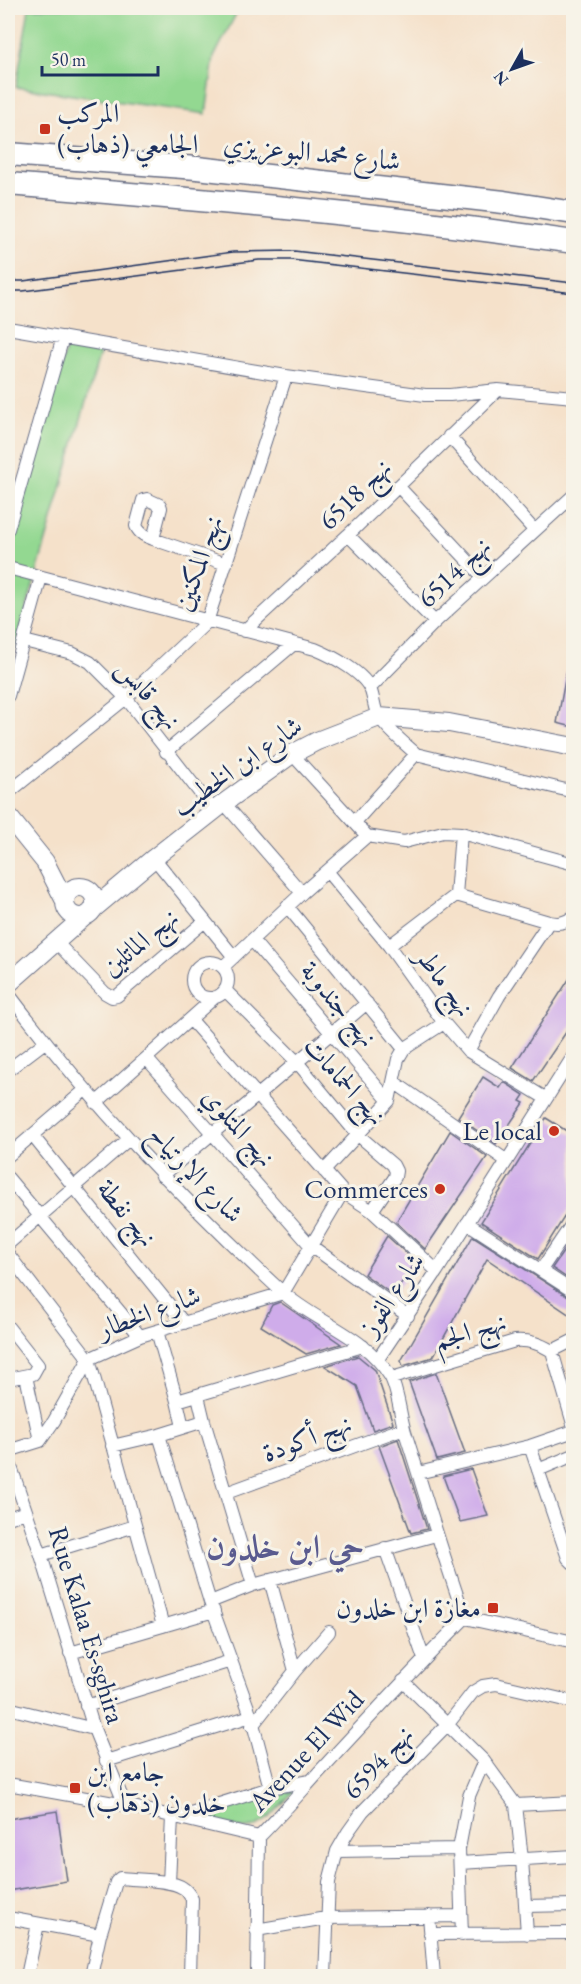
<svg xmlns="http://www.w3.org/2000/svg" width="581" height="1984" font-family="'EB Garamond',Amiri,serif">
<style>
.green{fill:#93d891;stroke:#578478;stroke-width:1.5}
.building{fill:#cfacea}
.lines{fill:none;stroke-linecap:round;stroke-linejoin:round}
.street-casing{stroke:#676d84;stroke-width:14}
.secondary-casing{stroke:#676d84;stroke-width:20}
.highway-casing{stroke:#676d84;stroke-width:25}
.street{stroke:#fff;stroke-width:12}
.secondary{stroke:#fff;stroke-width:18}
.highway{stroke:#fff;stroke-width:22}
.tram{stroke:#1b2f5e;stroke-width:1.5}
.poi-dot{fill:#c8321e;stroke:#f7f3e8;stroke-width:2}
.labels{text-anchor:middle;stroke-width:6;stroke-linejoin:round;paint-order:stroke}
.poi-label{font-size:27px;fill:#1b2f5e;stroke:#f7f3e8;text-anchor:end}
.street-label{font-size:27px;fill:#1b2f5e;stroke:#f7f3e8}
.district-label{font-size:33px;font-weight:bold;fill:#5a5b8f;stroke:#f7f3e8}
</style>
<rect width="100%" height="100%" fill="#f7f3e8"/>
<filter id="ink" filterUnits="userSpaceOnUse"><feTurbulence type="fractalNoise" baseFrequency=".0167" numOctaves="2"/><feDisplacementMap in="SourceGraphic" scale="12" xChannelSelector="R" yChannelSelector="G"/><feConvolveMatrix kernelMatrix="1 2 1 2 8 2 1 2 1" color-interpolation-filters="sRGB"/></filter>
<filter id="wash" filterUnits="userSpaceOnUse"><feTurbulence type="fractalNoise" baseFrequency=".008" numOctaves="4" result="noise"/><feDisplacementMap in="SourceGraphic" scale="24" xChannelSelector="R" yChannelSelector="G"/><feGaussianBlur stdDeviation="1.35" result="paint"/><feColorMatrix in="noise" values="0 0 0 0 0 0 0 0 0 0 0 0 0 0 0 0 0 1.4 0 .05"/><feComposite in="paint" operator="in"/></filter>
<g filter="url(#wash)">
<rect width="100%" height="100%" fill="#f5e1ca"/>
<path class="green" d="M29 8H239L214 57 206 114 16 87Z
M67 346 100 353 8 673V548Z
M295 1790C283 1802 271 1819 256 1826 243 1833 209 1821 194 1818Z"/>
<g id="blocks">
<path class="building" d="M567 669 573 670V727L557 723Z
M573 973V1022L533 1081 512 1068Z
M483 1077 500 1088 504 1082 524 1095 520 1101 524 1103 496 1144 458 1117Z
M546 1118 573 1135V1203L538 1259 481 1222Z
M450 1131 487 1157 425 1249 396 1222Z
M387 1236 416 1262 393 1295 364 1274Z
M473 1236 573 1300V1317L487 1259 433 1357 403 1366 401 1361Z
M570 1242 573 1245V1282L552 1268Z
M280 1302 341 1344 306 1354 261 1326 272 1305Z
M358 1356 375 1370 393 1423 373 1430 357 1386 325 1366Z
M436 1373 465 1453 437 1460 409 1382Z
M398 1439 427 1529 411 1533 379 1446Z
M471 1469 488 1516 460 1522 443 1476Z
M57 1811 67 1881 8 1891V1819Z"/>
</g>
</g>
<g filter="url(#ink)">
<use href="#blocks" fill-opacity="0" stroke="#676d84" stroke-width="1.5"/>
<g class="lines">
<defs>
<path id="street" d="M8 328 286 376 425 395H450L498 390 574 397
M449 436 534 530
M398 486 483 577
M8 529 63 337
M348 535 435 622
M153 539 161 508 160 505 147 499 143 500 136 526C140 534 145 536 153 539L226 564
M8 568 315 649C332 656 365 673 371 691 374 699 374 710 379 717 389 731 404 743 416 754L574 792
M244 631 348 535 498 390
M24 641 72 653 90 662 126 698 214 811
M370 688 435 622 574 495
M8 696 41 577
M166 752 294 644
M8 793 126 698 207 622 286 376
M224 803 302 893
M355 822 416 754
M367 836 404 842 443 832 461 833 574 864
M154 858 234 957
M327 871 389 946 444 1023 468 1051 545 1098
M456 895 549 922C559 924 566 923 574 916
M287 906 404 1049
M252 940 389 1101
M56 942 105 993 112 997 117 996 205 921
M389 946 456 895 461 833
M192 980a18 18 0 1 1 36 0a18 18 0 1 1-36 0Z
M223 967 302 893 367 836 292 754
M225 990 297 1062 357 1134 393 1165 396 1171 395 1177 372 1211
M8 993C91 1103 179 1196 280 1290 314 1322 364 1334 390 1376 398 1389 400 1416 405 1432 425 1494 443 1556 465 1618
M191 1020 343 1192 372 1211 437 1271
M468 1051 499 996 549 922
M147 1059 310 1245 408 1316
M8 1070 45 1042
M394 1082 507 1161
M96 1103 215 997
M32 1135 184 1323
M8 1156 85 1090
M324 1171 389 1101 398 1059 404 1049 444 1023
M162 1176 367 1003
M8 1178 140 1336
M467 1223 574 1292
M8 1244 129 1139
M8 1254 89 1359 163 1626
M541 1270 574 1221
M8 1327 38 1365 33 1374 8 1379
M157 1331 177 1401 183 1427
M552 1351 574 1340
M378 1359 437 1271 574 1055
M26 1376 40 1441
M392 1378 515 1341C530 1340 540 1344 552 1351L574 1427
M198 1396 204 1421 253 1585
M177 1401 363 1346
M159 1435 210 1602 251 1716 270 1788
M112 1446 159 1435 204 1421
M530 1446 568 1558 574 1564
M8 1451 40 1441 54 1421 89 1359 140 1336 283 1293 343 1192
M8 1458 41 1555 94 1729 125 1805
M538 1470 574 1455
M418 1473 530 1446 574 1431
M226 1493 404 1428
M8 1518 26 1512
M385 1548 424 1659
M41 1555 135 1526
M270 1580 295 1671
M210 1602 253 1585 436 1535
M70 1653 214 1611
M403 1681 484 1761 516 1805 522 1859 527 1934
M86 1706 231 1661
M8 1708 94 1729
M252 1726 295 1671 329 1632
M106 1761 251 1716
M8 1784 125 1805 259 1837C280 1816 299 1794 319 1772 367 1720 415 1668 465 1618L574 1642
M516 1805 574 1802
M178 1817 270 1788 310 1781
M337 1851 459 1849
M460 1863 574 1856
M169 1883 172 1817
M525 1906 574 1905
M429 1916 434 1976
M8 1918 100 1935
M256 1930 326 1918 461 1916
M430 1934 574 1933
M462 1935 459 1849 469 1796 484 1761
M27 1976 38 1924
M91 1976 100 1935 116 1882 120 1878C136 1880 170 1879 183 1888 187 1890 190 1896 192 1899L190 1976
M257 1976 259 1837
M325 1976 329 1882 337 1851 348 1832 363 1811 448 1724 473 1692 483 1686 496 1684 574 1702"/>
<path id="secondary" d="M8 816 45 862 65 901
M65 902a15 15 0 1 1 30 0a15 15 0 1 1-30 0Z
M93 909 154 858 224 803 292 754 317 741 379 717 449 723 574 747
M8 984 84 917"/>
<path id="highway" d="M8 154 197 168 504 202 574 213
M8 184C196 199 386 215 574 242"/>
</defs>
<use href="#street" class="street-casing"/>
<use href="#secondary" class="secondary-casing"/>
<use href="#highway" class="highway-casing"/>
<use href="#street" class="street"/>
<use href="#secondary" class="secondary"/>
<use href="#highway" class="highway"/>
<path class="tram" d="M8 281H23L233 252 294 251 574 283
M8 291H23L259 260H291L574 293"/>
</g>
</g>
<g class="poi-dot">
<rect x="39" y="123" width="12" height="12" rx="3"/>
<circle cx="554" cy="1131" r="6"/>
<circle cx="440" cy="1189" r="6"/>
<rect x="487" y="1602" width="12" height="12" rx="3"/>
<rect x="69" y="1782" width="12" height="12" rx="3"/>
</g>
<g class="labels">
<g class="poi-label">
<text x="57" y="122" text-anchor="start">المركب<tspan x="57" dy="31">الجامعي (ذهاب)</tspan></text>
<text x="542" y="1140">Le local</text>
<text x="428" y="1198">Commerces</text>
<text x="481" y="1617">مغازة ابن خلدون</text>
<text x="87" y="1781" text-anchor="start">جامع ابن<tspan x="87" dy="31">خلدون (ذهاب)</tspan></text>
</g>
<g class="street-label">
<text transform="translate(312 152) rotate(6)" y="9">شارع محمد البوعزيزي</text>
<text transform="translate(355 494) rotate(-44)" y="9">نهج 6518</text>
<text transform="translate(198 563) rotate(-70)" y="9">نهج المكنين</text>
<text transform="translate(454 572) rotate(-43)" y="9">نهج 6514</text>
<text transform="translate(149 694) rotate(50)" y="9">نهج قابس</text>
<text transform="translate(237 766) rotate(-35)" y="9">شارع ابن الخطيب</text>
<text transform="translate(140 942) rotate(-39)" y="9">نهج الماتلين</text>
<text transform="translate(445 982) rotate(54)" y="9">نهج ماطر</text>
<text transform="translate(339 1004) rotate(50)" y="9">نهج جندوبة</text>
<text transform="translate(345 1081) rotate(48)" y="9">نهج الحمامات</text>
<text transform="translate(239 1127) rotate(49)" y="9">نهج المتلوي</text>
<text transform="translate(196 1174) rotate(46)" y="9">شارع الإرتياح</text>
<text transform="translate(127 1213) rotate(51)" y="9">نهج نفطة</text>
<text transform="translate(392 1294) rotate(-56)" y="9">شارع الفوز</text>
<text transform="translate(149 1312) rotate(-20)" y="9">شارع الخطار</text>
<text transform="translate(470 1331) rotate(-16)" y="9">نهج الجم</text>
<text transform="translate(307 1438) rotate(-20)" y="9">نهج أكودة</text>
<text transform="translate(87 1625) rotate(73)" y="9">Rue Kalaa Es-sghira</text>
<text transform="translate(306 1751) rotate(-47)" y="9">Avenue El Wid</text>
<text transform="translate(378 1762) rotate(-47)" y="9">نهج 6594</text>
</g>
<g class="district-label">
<text x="285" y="1558">حي ابن خلدون</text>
</g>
</g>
<rect width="581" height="1984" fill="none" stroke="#f7f3e8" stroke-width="30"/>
<g transform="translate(512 69) rotate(230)" stroke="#f7f3e8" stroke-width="4.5" paint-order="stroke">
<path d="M0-4.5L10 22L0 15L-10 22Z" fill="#1b2f5e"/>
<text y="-9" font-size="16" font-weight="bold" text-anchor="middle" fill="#1b2f5e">N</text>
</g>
<path d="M42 66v9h116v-9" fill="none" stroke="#1b2f5e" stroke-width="3"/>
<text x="51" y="66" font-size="18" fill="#1b2f5e" stroke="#f7f3e8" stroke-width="4.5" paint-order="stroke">50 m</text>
</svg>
